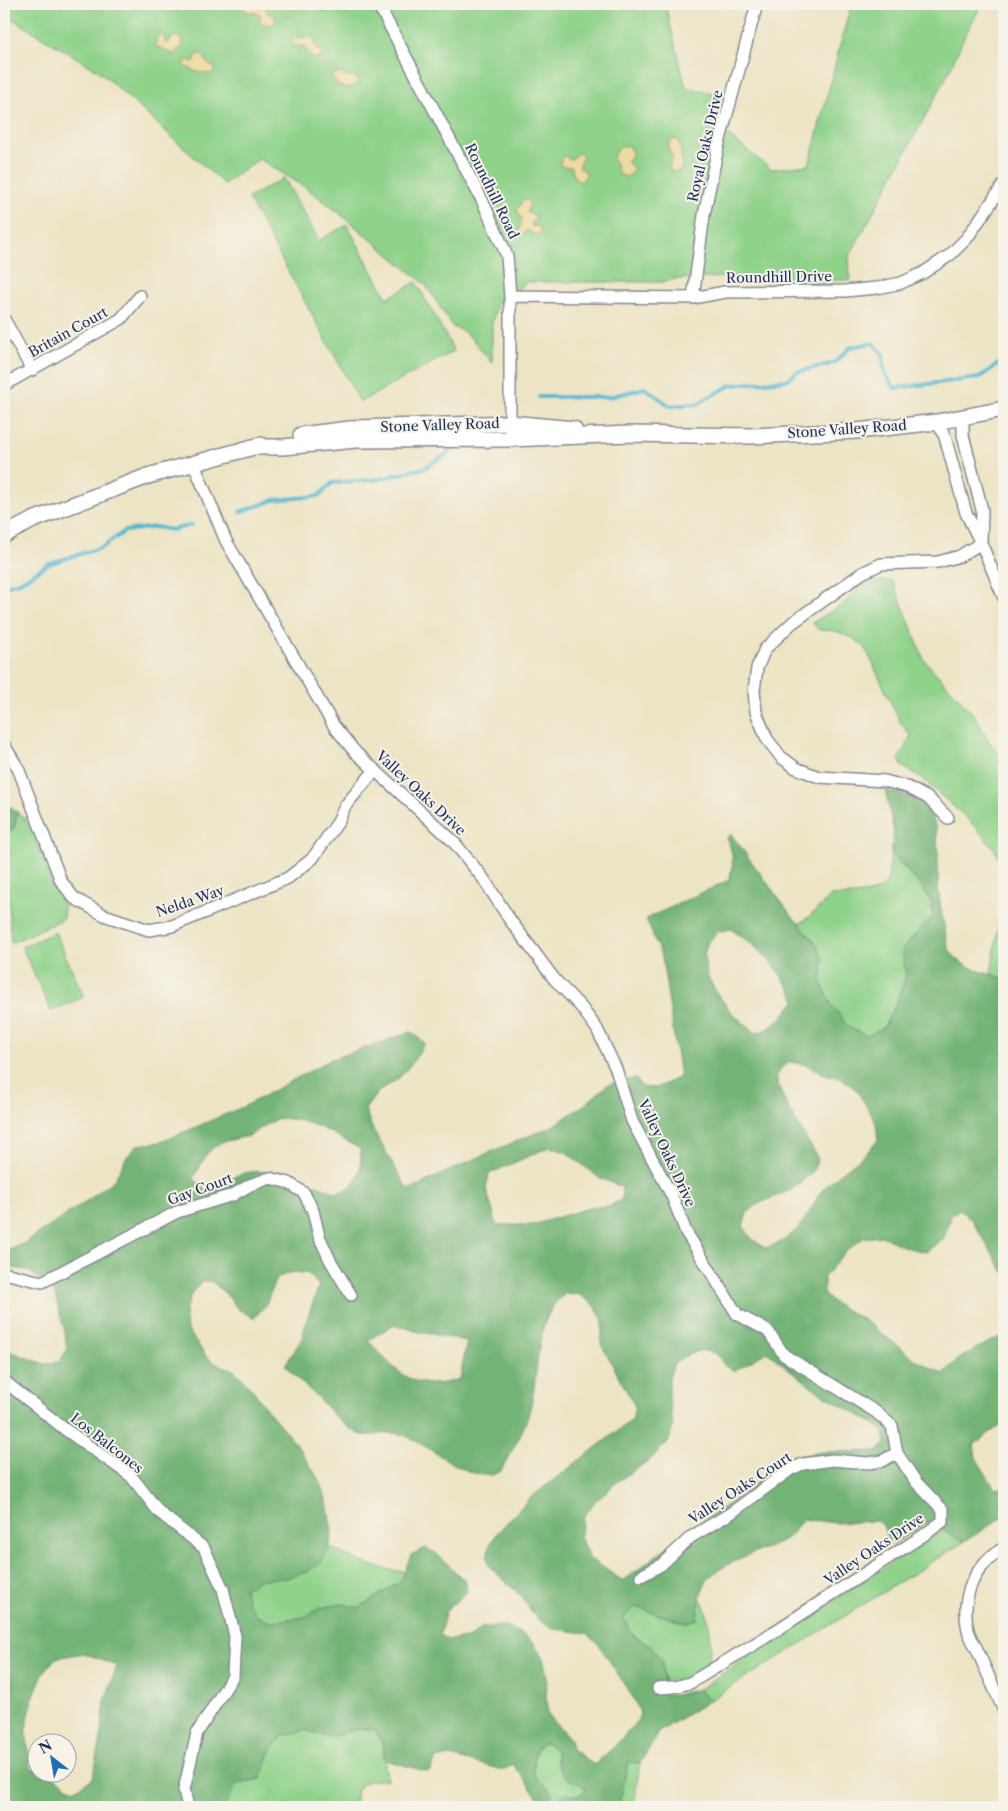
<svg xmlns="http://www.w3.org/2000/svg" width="1008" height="1811" font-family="'Libre Caslon Text',serif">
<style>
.green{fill:#8fd28a;stroke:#558074}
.forest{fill:#73b476;stroke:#47726a;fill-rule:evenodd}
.sand{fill:#eeda9e;stroke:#84847e}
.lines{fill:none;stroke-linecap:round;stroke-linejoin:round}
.stream{stroke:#51b6d0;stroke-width:4}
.street-casing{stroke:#848a91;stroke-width:14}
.secondary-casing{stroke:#848a91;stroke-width:18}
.street{stroke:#fff;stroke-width:11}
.secondary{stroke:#fff;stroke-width:15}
.labels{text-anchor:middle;stroke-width:4;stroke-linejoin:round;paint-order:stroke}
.street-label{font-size:14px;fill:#1b2f5e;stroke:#f7f3e8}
</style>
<rect width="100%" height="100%" fill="#f7f3e8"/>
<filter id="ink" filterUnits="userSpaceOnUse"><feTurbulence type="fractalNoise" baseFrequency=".02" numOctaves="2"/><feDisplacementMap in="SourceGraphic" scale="10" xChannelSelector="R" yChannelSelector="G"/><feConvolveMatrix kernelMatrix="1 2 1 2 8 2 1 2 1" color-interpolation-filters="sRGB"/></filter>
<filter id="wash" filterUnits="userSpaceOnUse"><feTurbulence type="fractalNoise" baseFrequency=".0096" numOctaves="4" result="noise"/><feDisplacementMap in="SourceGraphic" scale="20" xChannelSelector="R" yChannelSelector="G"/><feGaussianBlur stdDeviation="1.12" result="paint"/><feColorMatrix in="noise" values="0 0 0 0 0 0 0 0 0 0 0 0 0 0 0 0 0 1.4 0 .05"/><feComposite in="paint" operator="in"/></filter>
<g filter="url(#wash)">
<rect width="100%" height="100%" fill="#ece4c4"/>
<path class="green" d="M4 4H310L326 12 340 4H665L686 87 705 91 717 96 718 98 712 123 771 169 809 165 851 4H982L965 35 947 76 849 257 850 280 739 281 738 277 675 279 664 282H527L497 304 492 324V363L471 338 463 331 453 327 425 284 333 208 305 187 259 159 224 184 100 72 4 14Z
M284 178 319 240 347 225 387 298 416 282 454 351 360 402 248 198Z
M881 581H893L924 660 975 716 992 746 1004 758V979L991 974 1001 911 1003 865 993 847 968 819 920 777 902 766 899 759 911 736 900 722 865 647 851 637 836 631 819 630 812 623 843 604 863 585Z
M17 812 24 818 33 833 53 887 64 906 63 919 11 943 9 901 4 863 8 851 6 842 8 834 15 826Z
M891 853 924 890 931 901 933 917 919 930 902 950 906 975 896 1004 884 1027 867 1036 848 1027 831 1004 821 982 823 959 817 945 799 924 810 916 831 896C845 895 881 897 887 881 890 873 890 862 891 853Z
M55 932 84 997 51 1011 22 947Z
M943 1529 964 1542 710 1700 699 1689Z
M330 1547C354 1561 377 1569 405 1572L401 1581 359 1608 343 1604 320 1608 305 1617 269 1622 257 1616 249 1604 244 1588 262 1579 287 1578 320 1564Z
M700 1597C712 1621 712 1640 708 1666L682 1679 664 1681 662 1661 651 1647 633 1635 623 1618 635 1607 685 1623 697 1619Z
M357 1729H375L383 1745 387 1780C378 1780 361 1779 357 1791 355 1797 357 1801 354 1807H224L237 1783 261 1779 270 1753 282 1736 305 1730 329 1737Z
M545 1743C564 1752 553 1753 558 1766 563 1779 577 1781 587 1788L581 1795H572L571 1804 578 1802 580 1807H545L542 1803 550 1798 535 1775 534 1772 535 1753 538 1747Z
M629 1762 640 1763 634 1807H617C624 1793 623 1777 629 1762Z"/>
<path class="forest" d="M885 790C899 794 917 797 927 808 943 827 936 871 939 895 940 905 942 915 944 925 946 936 946 949 955 957 968 970 988 973 1004 979V1273L971 1219 959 1209 951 1216 944 1238 926 1252 905 1247 882 1236 863 1238 844 1253 824 1277V1295L835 1304 864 1320 916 1360 943 1374 960 1358 979 1347 1004 1335V1424L992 1431 974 1445 976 1458 995 1489 1004 1487V1516L964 1542 928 1522 893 1544 887 1537 883 1525 877 1521 836 1523 803 1519C797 1525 793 1534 786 1539 774 1547 762 1549 750 1554 738 1559 717 1569 709 1578 700 1589 699 1605 697 1619L685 1623 635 1607 623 1619 633 1635 651 1647 662 1661 665 1695H675L699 1689 710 1700 659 1732 640 1763 629 1762C623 1777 624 1793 617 1807H580L578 1803 561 1802 560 1797 566 1793 572 1795H581L586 1788C579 1782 568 1781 562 1773 552 1760 565 1752 545 1743 543 1744 540 1745 538 1747 534 1751 532 1768 534 1774 537 1781 549 1787 553 1794L542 1803 513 1764 503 1770 450 1756 436 1759 429 1772 385 1760 383 1745 375 1729H357L329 1737 305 1730 282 1736 270 1753 261 1779 237 1783 224 1807H4V1354L9 1351 44 1364 59 1362 67 1350 65 1332 54 1292 27 1270 4 1267V1252L23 1244 91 1198 115 1179 126 1158 137 1145 161 1142 245 1106 332 1059 411 1032 425 1043 415 1059 399 1078 378 1092 365 1109 372 1128 408 1190 490 1152 551 1127 587 1103 607 1085 635 1078 642 1087 656 1088 680 1077 662 957 646 919 729 880C734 863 734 855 727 838L731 834 788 911 817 945 823 959 821 982 831 1004 848 1027 867 1036 884 1027 896 1004 906 975 902 950 933 917 931 901 924 890 891 853 894 832ZM730 929C762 949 778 967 796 1000 785 1014 774 1029 756 1033L731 1012 716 992 707 975 704 956 707 944 717 932ZM790 1062 807 1065 824 1074 842 1079 857 1090 876 1123 878 1140C864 1159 840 1171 823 1189 818 1195 815 1203 811 1209 800 1229 787 1242 765 1248L752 1239 743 1226 747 1213 758 1204 791 1190 812 1173 818 1159C804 1132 784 1107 776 1078L781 1068ZM282 1118C314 1121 332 1133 360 1149 362 1160 361 1176 352 1185 349 1189 341 1191 337 1193 311 1183 279 1169 251 1172 237 1173 221 1184 209 1191L193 1179 206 1155 214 1147 221 1142 249 1136 269 1123ZM549 1147 566 1152 598 1177 622 1187V1199L610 1206 593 1207 532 1225H497L486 1189 489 1174ZM294 1272 309 1274 319 1286 307 1319 302 1339 285 1365C295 1377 306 1386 317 1397 329 1410 341 1425 357 1433 368 1439 383 1432 394 1433 402 1433 412 1439 419 1443 439 1453 479 1487 501 1471 510 1453 522 1435 528 1416 539 1383 534 1330 555 1303 558 1300 562 1296 566 1293L580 1295 595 1306 603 1320 601 1344 635 1406 632 1420 530 1498 497 1533 490 1545 487 1556 489 1566 521 1596 537 1619 553 1629 587 1633 599 1645 634 1699 640 1713 639 1719 614 1747 594 1765 572 1749 570 1739 548 1715 546 1699 547 1676 543 1658 534 1644 522 1634 506 1626 482 1627 468 1638 447 1640 440 1634 446 1610 467 1592 466 1582 437 1554 426 1548 411 1555 401 1581 359 1608 343 1604 320 1608 305 1617 269 1622 257 1616 249 1604 244 1588 262 1579 287 1578 307 1572 320 1564 330 1547 332 1532 327 1502 322 1485 297 1445 263 1405 253 1390 234 1370 213 1362 206 1356 187 1329 185 1310 192 1293 201 1282 211 1281 225 1293 238 1309 254 1318C258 1313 264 1308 267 1302 275 1283 271 1277 294 1272ZM395 1324 415 1331 467 1341 460 1379C414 1394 397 1373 368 1340ZM701 1350 717 1354 725 1366 734 1371 767 1352 819 1392 876 1425 884 1432 886 1443 878 1451 823 1452 801 1456 786 1461 770 1471 747 1491 688 1531 623 1581 589 1558 580 1537 584 1516 595 1502 618 1481 651 1459 669 1441 673 1426 669 1398V1379L673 1365 683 1357ZM84 1653 117 1666 105 1700 101 1739 93 1778 74 1790 53 1776 38 1774 37 1771 30 1768 26 1728 33 1698 43 1673 56 1658Z
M4 805 11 807 17 812 15 826 8 834 6 842 8 851 4 863Z"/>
<path class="sand" d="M241 4H257L259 8 263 6H265L268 14H273L275 17V23L270 25 260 23 258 21 261 17 260 14 245 11Z
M162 35 165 37 164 42 167 43 170 42 172 37 178 36 183 42V46L173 54 156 46C155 41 157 37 162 35Z
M310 36 315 40 316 46 322 53 318 59 312 58 304 46H297L292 43 291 39 294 38H303Z
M201 54 204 56 207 63 216 69 213 73C204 75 190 71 184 64L187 60 194 62 196 56Z
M335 73H341L346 77 352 76 356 77 358 83C349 91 337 88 332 77Z
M674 139 678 140C681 144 683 164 681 169L676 172 671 171 669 166 673 157 669 151 668 144Z
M623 146H628L632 152V155L626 161 633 168V171L627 177 618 174 617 166 613 159 615 152Z
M578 153 583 156 579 167 586 172V176L581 182 575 179 571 167C566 166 561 170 560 162L564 156 571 160Z
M523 200H527L530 203 527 212 536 215 535 219 531 223 532 226 539 227 541 230 539 235H535L527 230 523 235 519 230 522 220 517 210Z"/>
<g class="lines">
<path class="stream" d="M539 397H609L645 388 670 406 697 404 731 385 786 380 797 372 834 363 851 347 873 343 883 354C883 369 885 377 895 388L979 378 1004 360
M240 512 274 500 319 496 332 483 380 479 424 468 449 453
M4 586 20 582 48 564 103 547 125 531 155 527 172 530 192 525"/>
</g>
</g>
<g filter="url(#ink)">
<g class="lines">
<defs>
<path id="street" d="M378 4 482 200 507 256 510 296V431
M510 296 693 298 725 292 845 291 877 288 901 283 923 273 950 255 967 238 1004 184
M693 298 704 215 718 147 757 4
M4 319 32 370
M4 385 121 319 140 296
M963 417V435L982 510 981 542
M937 422 945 437 966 513 981 543 1004 598
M193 462 226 541 334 726 355 752 453 841 483 878 510 920 555 980 581 1007 597 1029 616 1069 632 1121 672 1196 686 1232 737 1314 768 1331 784 1355 876 1412 892 1426 897 1453 916 1482 943 1510V1521L924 1535 766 1637 690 1683 674 1687 658 1688
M4 745 18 768 61 881 74 898 104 915 149 930 172 926 288 878 312 859 338 822 345 806 375 770
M948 818 928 798 907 787 885 781 819 777 796 768 781 757 767 739 756 712 754 691 757 668 765 649 792 623 862 573 881 564 938 562 960 556 981 543
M4 1273 42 1282 177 1212 233 1195 250 1185 270 1178 289 1183 304 1193 313 1211 319 1236 330 1260 351 1295
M4 1381 66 1430 131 1476 159 1512 204 1548 223 1589 235 1636 233 1676 197 1733 184 1790 188 1807
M1004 1548C975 1564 960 1596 968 1630 970 1638 976 1646 979 1654 987 1673 996 1692 1004 1711
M641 1576 661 1565 691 1537 731 1513 791 1469 803 1464 833 1460 868 1463 882 1461 897 1453"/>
<path id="secondary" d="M301 435 358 428 510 423 574 429
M252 447H283L356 440 510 439 629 434 752 436 857 431 937 422 1004 409
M4 535 33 520 148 476 261 445"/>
</defs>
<use href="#street" class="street-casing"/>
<use href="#secondary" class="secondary-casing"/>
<use href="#street" class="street"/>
<use href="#secondary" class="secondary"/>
</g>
</g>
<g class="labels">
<g class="street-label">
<text transform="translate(705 146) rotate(-77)" y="5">Royal Oaks Drive</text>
<text transform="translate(492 191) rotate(64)" y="5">Roundhill Road</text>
<text transform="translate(779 277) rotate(-1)" y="5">Roundhill Drive</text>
<text transform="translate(68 332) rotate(-29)" y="5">Britain Court</text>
<text transform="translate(440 425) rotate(-2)" y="5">Stone Valley Road</text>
<text transform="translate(847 429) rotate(-4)" y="5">Stone Valley Road</text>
<text transform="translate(421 793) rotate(43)" y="5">Valley Oaks Drive</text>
<text transform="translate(190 901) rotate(-19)" y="5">Nelda Way</text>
<text transform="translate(667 1153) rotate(65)" y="5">Valley Oaks Drive</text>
<text transform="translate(200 1189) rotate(-20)" y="5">Gay Court</text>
<text transform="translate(107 1443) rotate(38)" y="5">Los Balcones</text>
<text transform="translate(740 1488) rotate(-33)" y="5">Valley Oaks Court</text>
<text transform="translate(874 1549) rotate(-34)" y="5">Valley Oaks Drive</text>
</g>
</g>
<rect width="1008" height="1811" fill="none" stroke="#f7f3e8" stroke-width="20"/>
<g transform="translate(52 1758) rotate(329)"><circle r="24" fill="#f7f3e8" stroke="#9fa5b1"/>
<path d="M0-4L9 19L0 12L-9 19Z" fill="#1f6fb2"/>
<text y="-8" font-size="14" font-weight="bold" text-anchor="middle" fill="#1b2f5e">N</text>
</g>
</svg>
